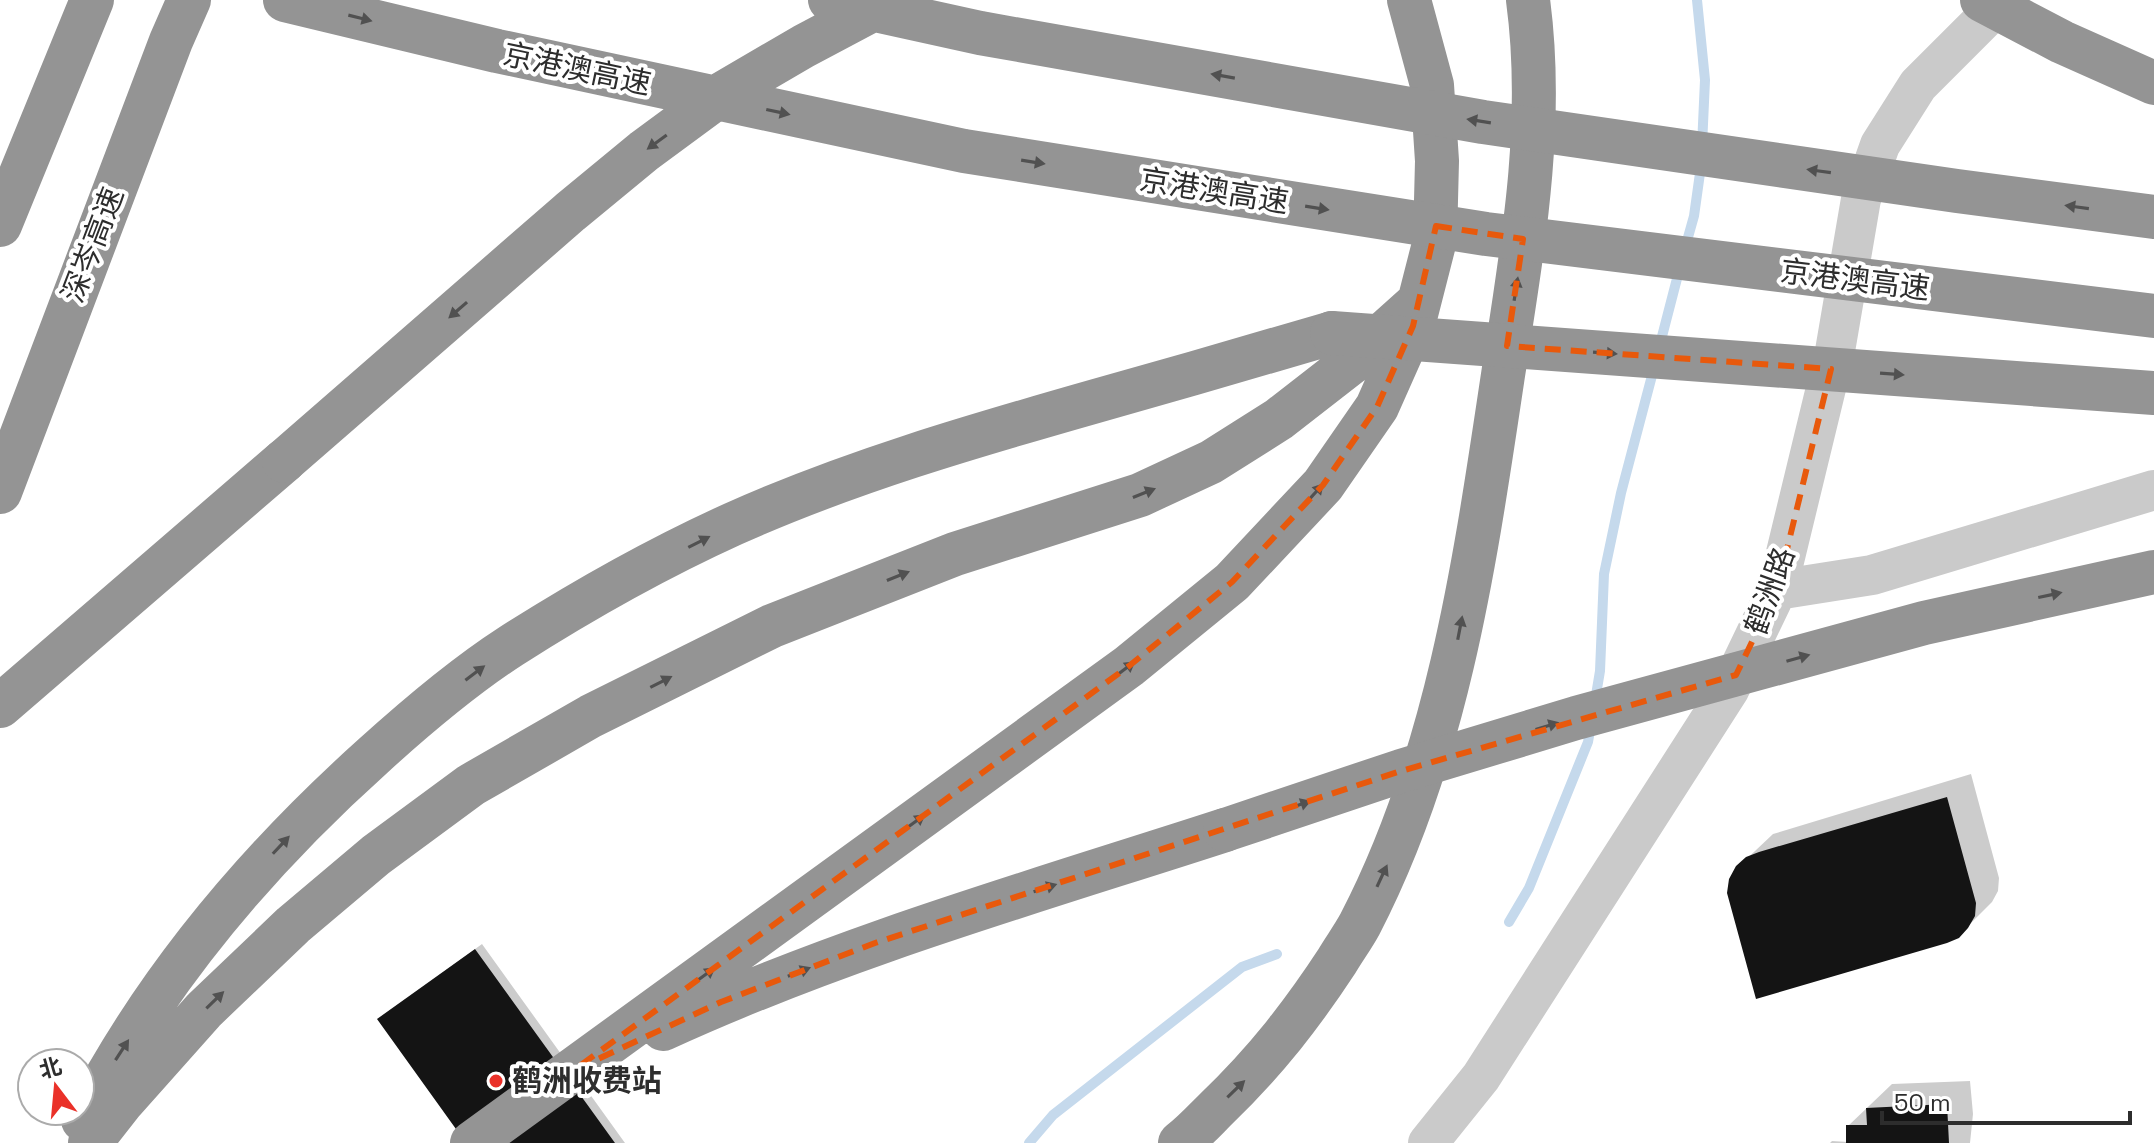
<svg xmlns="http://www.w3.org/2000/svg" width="2154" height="1143" font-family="'Space Grotesk','Noto Sans SC',sans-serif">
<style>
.shadow{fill:#0003}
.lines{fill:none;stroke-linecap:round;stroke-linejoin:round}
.stream{stroke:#c5d9ec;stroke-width:10}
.building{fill:#141414}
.minor{stroke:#cacaca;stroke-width:40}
.highway{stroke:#949494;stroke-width:44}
.highway-bridge{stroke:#949494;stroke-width:44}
.oneway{fill:#515151}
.marked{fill:none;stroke:#e8590c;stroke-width:6;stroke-dasharray:16 10;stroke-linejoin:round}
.poi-dot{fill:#ea3129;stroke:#fff;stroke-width:3}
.labels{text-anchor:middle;stroke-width:8;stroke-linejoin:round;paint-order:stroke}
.street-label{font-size:30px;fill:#2d2d2d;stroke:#fff}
.poi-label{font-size:30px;font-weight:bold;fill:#2d2d2d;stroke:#fff;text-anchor:start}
</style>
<rect width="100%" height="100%" fill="#fff"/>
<path class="shadow" d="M1971 774 1999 878 1998 891 1992 902 1958 936 1737 868 1773 834Z
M482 944 625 1143H469L379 1019Z
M1970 1081 1973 1114 1970 1143H1830L1832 1141 1848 1142V1126L1892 1084Z"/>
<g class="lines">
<path class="stream" d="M1697 0 1705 80 1702 146
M1685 248 1694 216 1701 166
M1659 348 1680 267
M1595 701 1600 671 1604 574 1621 493 1654 368
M1509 922 1529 888 1588 742 1591 725
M1029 1143 1053 1115 1242 967 1277 954"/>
</g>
<path class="building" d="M1947 797 1976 903 1975 916 1968 928 1959 938 1947 943 1756 999 1727 893 1729 879 1736 866 1746 857 1759 852Z
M475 949 615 1143H466L377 1019Z
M1947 1104 1949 1143H1846V1125H1867L1866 1108Z"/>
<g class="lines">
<path class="minor" d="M1777 590 1872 575 2154 490
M1428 1143 1481 1077 1729 690 1777 590 1835 351 1861 199 1880 145 1918 85 2003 0"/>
<path class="highway" d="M0 225 92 0
M0 492 171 41 189 0
M0 706 284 461
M663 1029C844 946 1037 891 1225 830
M83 1120C155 980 257 860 373 756 416 717 463 677 511 646 580 602 658 558 733 524 849 472 973 436 1096 401 1175 379 1253 356 1332 333
M90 1143 123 1101 204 1010 293 925 376 855 471 785 591 716 772 626 955 554 1140 495 1211 462 1279 419 1351 363 1419 302
M472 1143 1129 666 1232 582 1323 485 1377 407 1413 326 1435 240 1437 161 1432 85 1409 0
M1180 1143C1193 1133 1204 1121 1216 1109 1240 1086 1262 1062 1283 1036 1302 1012 1320 987 1337 961 1344 949 1353 937 1360 924 1448 754 1475 562 1503 375 1522 252 1545 125 1528 0"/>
<path class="highway-bridge" d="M285 0 497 51 964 151 1486 234 2154 316
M830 0 980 33 1483 122 1957 191 2154 217
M1982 0 2062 42 2154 83
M1332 333 2154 393
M284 461 570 212 644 151 720 95 804 46 885 3
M1225 830 1401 771 1576 718 1924 623 2154 572"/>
</g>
<defs><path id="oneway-solid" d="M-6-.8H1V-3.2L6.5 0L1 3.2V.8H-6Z" transform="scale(2)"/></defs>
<g class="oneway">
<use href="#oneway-solid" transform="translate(360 18) rotate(14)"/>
<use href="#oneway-solid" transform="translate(1223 76) rotate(-170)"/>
<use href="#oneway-solid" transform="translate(778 112) rotate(12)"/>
<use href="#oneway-solid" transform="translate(1479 121) rotate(-171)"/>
<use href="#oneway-solid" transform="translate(657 142) rotate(144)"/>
<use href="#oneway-solid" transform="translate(1033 162) rotate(9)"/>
<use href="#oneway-solid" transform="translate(1819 171) rotate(-172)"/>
<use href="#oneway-solid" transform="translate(2077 207) rotate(-172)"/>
<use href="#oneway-solid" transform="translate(1317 208) rotate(9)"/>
<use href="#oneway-solid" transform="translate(1516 289) rotate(-81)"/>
<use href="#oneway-solid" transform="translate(458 310) rotate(139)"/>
<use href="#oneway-solid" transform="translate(1605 353) rotate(4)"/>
<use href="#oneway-solid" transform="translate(1892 374) rotate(4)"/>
<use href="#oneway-solid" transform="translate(1144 493) rotate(-22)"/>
<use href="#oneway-solid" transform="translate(1315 493) rotate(-48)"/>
<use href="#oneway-solid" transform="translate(699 542) rotate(-27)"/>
<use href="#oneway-solid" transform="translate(898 576) rotate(-22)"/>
<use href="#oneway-solid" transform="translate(2050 595) rotate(-12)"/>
<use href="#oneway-solid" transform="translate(1460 628) rotate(-79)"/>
<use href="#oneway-solid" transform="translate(1798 658) rotate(-16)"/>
<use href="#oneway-solid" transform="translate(1125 669) rotate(-37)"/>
<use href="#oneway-solid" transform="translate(475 673) rotate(-37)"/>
<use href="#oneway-solid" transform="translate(661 682) rotate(-27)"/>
<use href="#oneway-solid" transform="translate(1547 726) rotate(-17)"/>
<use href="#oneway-solid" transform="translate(1299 805) rotate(-19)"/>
<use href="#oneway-solid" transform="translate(915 822) rotate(-36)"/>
<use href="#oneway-solid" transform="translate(281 845) rotate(-47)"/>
<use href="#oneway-solid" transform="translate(1382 876) rotate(-65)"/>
<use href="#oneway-solid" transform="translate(1045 888) rotate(-18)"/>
<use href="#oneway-solid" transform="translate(799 972) rotate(-21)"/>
<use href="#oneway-solid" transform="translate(705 975) rotate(-36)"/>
<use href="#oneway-solid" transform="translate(215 1000) rotate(-44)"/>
<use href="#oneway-solid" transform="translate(122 1050) rotate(-57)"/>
<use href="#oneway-solid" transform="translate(1236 1089) rotate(-44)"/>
</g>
<path class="marked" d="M1436 226 1523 239 1507 346 1831 369 1777 590 1736 675 1401 771 875 943 721 1002 574 1070 1129 666 1232 582 1323 485 1377 407 1413 326Z"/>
<circle class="poi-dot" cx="496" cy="1081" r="8"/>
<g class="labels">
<g class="street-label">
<text transform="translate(577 69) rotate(12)" y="10">京港澳高速</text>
<text transform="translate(1214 191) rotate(9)" y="10">京港澳高速</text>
<text transform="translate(93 245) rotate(-69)" y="10">深岑高速</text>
<text transform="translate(1855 280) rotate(7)" y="10">京港澳高速</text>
<text transform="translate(1770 591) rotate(-70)" y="10">鹤洲路</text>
</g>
<g class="poi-label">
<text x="512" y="1091">鹤洲收费站</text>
</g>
</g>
<g transform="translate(56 1087) rotate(344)"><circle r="38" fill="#ffffff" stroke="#ababab" stroke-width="2"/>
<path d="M0-6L14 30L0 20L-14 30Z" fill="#ea3129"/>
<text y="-12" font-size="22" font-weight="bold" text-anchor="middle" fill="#2d2d2d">北</text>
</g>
<path d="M1882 1111v12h248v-12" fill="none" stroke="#2d2d2d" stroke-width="4"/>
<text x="1894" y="1111" font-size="24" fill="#2d2d2d" stroke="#ffffff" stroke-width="6" paint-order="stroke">50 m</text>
</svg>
